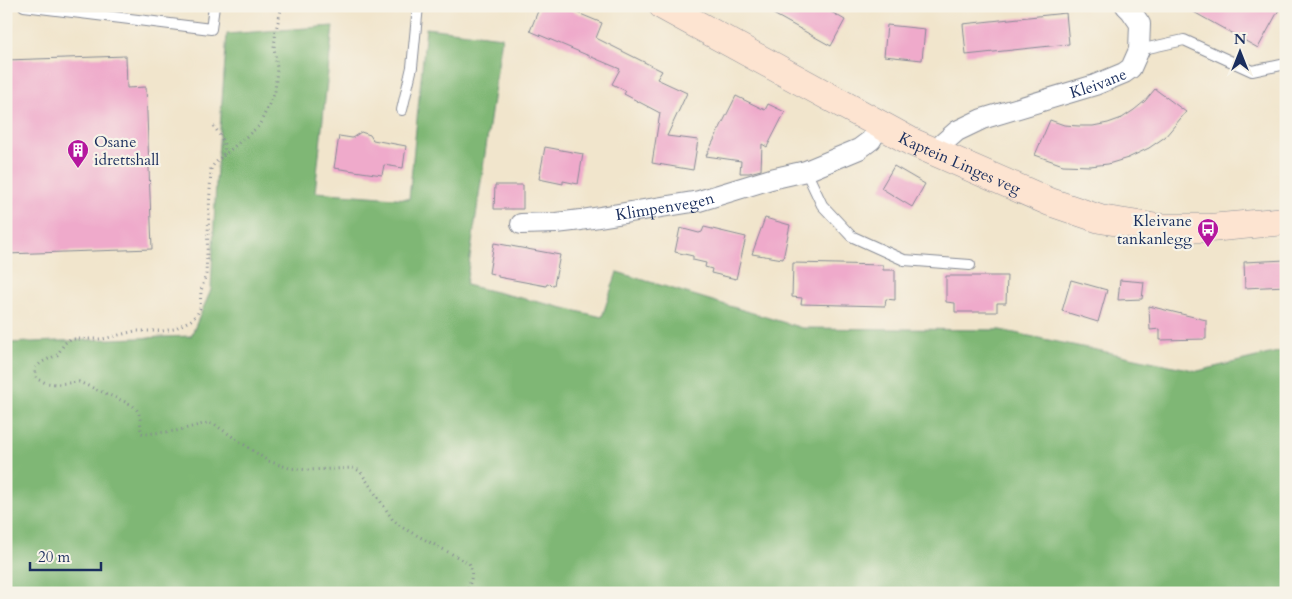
<svg xmlns="http://www.w3.org/2000/svg" width="1292" height="599" font-family="Cardo,serif">
  <rect width="100%" height="100%" fill="#f7f3e8"/>
  <filter id="ink" filterUnits="userSpaceOnUse"><feTurbulence type="fractalNoise" baseFrequency=".02" numOctaves="2"/><feDisplacementMap in="SourceGraphic" scale="10" xChannelSelector="R" yChannelSelector="G"/><feConvolveMatrix kernelMatrix="1 2 1 2 8 2 1 2 1" color-interpolation-filters="sRGB"/></filter>
  <filter id="wash" filterUnits="userSpaceOnUse"><feTurbulence type="fractalNoise" baseFrequency=".0096" numOctaves="4" result="noise"/><feDisplacementMap in="SourceGraphic" scale="20" xChannelSelector="R" yChannelSelector="G"/><feGaussianBlur stdDeviation="1.12" result="paint"/><feColorMatrix in="noise" values="0 0 0 0 0 0 0 0 0 0 0 0 0 0 0 0 0 1.4 0 .05"/><feComposite in="paint" operator="in"/></filter>
  <g filter="url(#wash)">
    <rect width="100%" height="100%" fill="#f1e5cc"/>
    <!-- forest -->
    <polygon fill="#7fb774" stroke="#4d7369" points="333,26 315,192 409,199 426,28 502,37 466,285 602,317 617,272 802,328 1000,330 1198,371 1286,350 1286,593 6,593 6,343 191,336 211,290 216,182 227,34"/>
    <g id="blocks">
      <!-- building -->
      <g fill="#efaacb">
        <polygon points="540,6 561,6 602,23 596,38 662,71 657,79 687,93 667,136 698,140 693,170 652,163 660,113 624,94 626,91 612,84 620,69 530,31"/>
        <polygon points="759,6 821,6 845,20 831,46"/>
        <polygon points="1183,6 1281,6 1258,48"/>
        <polygon points="1066,13 1069,44 966,55 963,24"/>
        <polygon points="887,25 925,29 922,60 884,56"/>
        <polygon points="126,56 127,88 146,87 152,249 6,254 6,60"/>
        <polygon points="1155,89 1186,112 1165,137 1149,148 1128,158 1108,164 1090,166 1063,165 1035,155 1050,120 1064,125 1079,126 1093,126 1108,123 1122,118 1134,110 1145,101"/>
        <polygon points="736,96 765,110 768,104 785,112 767,147 762,144 761,170 749,173 740,173 741,161 706,156"/>
        <polygon points="361,132 370,135 373,140 406,146 403,168 384,165 382,175 334,168 339,136 352,138"/>
        <polygon points="545,147 583,154 578,184 563,181 563,184 539,179"/>
        <polygon points="894,166 925,184 912,207 881,188"/>
        <polygon points="495,185 523,185 523,209 494,209"/>
        <polygon points="765,218 790,225 783,259 752,254"/>
        <polygon points="704,227 746,237 736,279 711,273 712,269 705,267 706,263 693,260 693,256 675,252 680,228 699,233 702,232"/>
        <polygon points="494,243 560,255 554,285 547,284 546,286 498,277 498,275 489,273"/>
        <polygon points="1286,260 1286,286 1245,288 1244,262"/>
        <polygon points="793,263 883,265 883,270 895,270 895,300 886,299 885,306 801,304 802,298 792,297"/>
        <polygon points="946,276 1007,276 1006,303 997,303 997,312 955,312 955,303 946,302"/>
        <polygon points="1071,280 1107,290 1098,322 1062,311"/>
        <polygon points="1120,280 1144,282 1142,299 1118,300"/>
        <polygon points="1149,306 1206,320 1206,339 1160,340 1160,329 1150,330"/>
      </g>
    </g>
  </g>
  <g filter="url(#ink)">
    <use href="#blocks" fill-opacity="0" stroke="#868a95" stroke-width="1"/>
    <g fill="none" stroke-linecap="round" stroke-linejoin="round">
      <!-- service casing -->
      <g stroke="#868a95" stroke-width="12">
        <g id="service">
          <polyline points="24,6 211,29 214,6"/>
          <polyline points="1139,50 1184,40 1252,71 1286,64"/>
          <polyline points="402,110 412,67 418,6"/>
          <polyline points="806,171 822,205 851,236 904,260 970,265"/>
        </g>
      </g>
      <!-- minor casing -->
      <g stroke="#868a95" stroke-width="22">
        <g id="minor">
          <path id="s1" d="M933,152L957,131L982,119L1095,85L1124,73L1131,68L1139,50L1140,24L1131,11L1126,6"/>
          <path id="s2" d="M521,224L556,223L581,220L699,201L771,179L806,171L859,149L871,140L880,125"/>
        </g>
      </g>
      <!-- secondary casing -->
      <g stroke="#868a95" stroke-width="29">
        <g id="secondary">
          <path id="s3" d="M663,6L912,142L1050,202L1100,219L1158,228H1210L1286,221"/>
        </g>
      </g>
      <!-- path -->
      <g stroke="#868a95" stroke-width="3" stroke-dasharray="1 4" stroke-linecap="butt">
        <path d="M214,126C219,134 229,147 222,156C218,161 214,163 211,169L206,274L201,291L200,308L197,315L191,320L174,329L162,331H135L103,339H70L65,343L57,355L42,362L35,368V374L37,379L46,383L57,384L79,382L130,404C142,411 140,420 141,433L144,434L176,431L207,423L214,424L268,461L289,468L309,470L354,468L360,471L393,520L403,528L469,563C474,575 471,581 466,593"/>
        <polyline points="223,156 259,126 275,92 277,68 274,47 276,30 282,6"/>
      </g>
      <!-- service -->
      <use href="#service" stroke="#fff" stroke-width="10"/>
      <!-- minor -->
      <use href="#minor" stroke="#fff" stroke-width="20"/>
      <!-- secondary -->
      <use href="#secondary" stroke="#fde4d1" stroke-width="28"/>
    </g>
  </g>
  <!-- icons -->
  <defs>
    <g id="building-pin" transform="scale(1.125)"><path d="M0 17L-7.5 6A9.5 9.5 0 1 1 7.5 6Z" fill="#b5179e" stroke="#f7f3e8"/><path d="M-4-6H4V6H1V3H-1V6H-4ZM-2.5-4.3h1.7v1.8h-1.7ZM.8-4.3h1.7v1.8H.8ZM-2.5-1h1.7V.8h-1.7ZM.8-1h1.7V.8H.8Z" fill="#fff"/></g>
    <g id="bus-pin" transform="scale(1.125)"><path d="M0 17L-7.5 6A9.5 9.5 0 1 1 7.5 6Z" fill="#b5179e" stroke="#f7f3e8"/><path d="M-5-6H5V4H4V6H2V4H-2V6H-4V4H-5ZM-3.5-4V0h7V-4ZM-3.5 1.2v1.5H-2V1.2ZM2 1.2v1.5H3.5V1.2Z" fill="#fff"/></g>
  </defs>
  <g fill-rule="evenodd">
    <use href="#building-pin" x="78" y="150"/>
    <use href="#bus-pin" x="1208" y="229"/>
  </g>
  <g text-anchor="middle" stroke-width="4.5" stroke-linejoin="round" paint-order="stroke">
    <!-- street labels -->
    <g font-size="16" fill="#1b2f5e" stroke="#f7f3e8">
      <text dy="6" stroke="none"><textPath href="#s1" startOffset="181">Kleivane</textPath></text>
      <text dy="6" stroke="none"><textPath href="#s3" startOffset="336">Kaptein Linges veg</textPath></text>
      <text dy="6" stroke="none"><textPath href="#s2" startOffset="145">Klimpenvegen</textPath></text>
    </g>
    <!-- poi labels -->
    <g font-size="16" fill="#1b2f5e" stroke="#f7f3e8" text-anchor="start">
      <text x="94" y="147">Osane<tspan x="94" dy="18">idrettshall</tspan></text>
      <text x="1192" y="226" text-anchor="end">Kleivane<tspan x="1192" dy="18">tankanlegg</tspan></text>
    </g>
  </g>
  <!-- margin -->
  <rect width="1292" height="599" fill="none" stroke="#f7f3e8" stroke-width="25"/>
  <!-- north arrow -->
  <g transform="translate(1240 52)" stroke="#f7f3e8" stroke-width="4" paint-order="stroke">
  <path d="M0-4L9 19L0 12L-9 19Z" fill="#1b2f5e"/>
  <text y="-8" font-size="14" font-weight="bold" text-anchor="middle" fill="#1b2f5e">N</text>
  </g>
  <!-- scale -->
  <path d="M30 562v8h71v-8" fill="none" stroke="#1b2f5e" stroke-width="2.5"/>
  <text x="38" y="562" font-size="15" fill="#1b2f5e" stroke="#f7f3e8" stroke-width="4" paint-order="stroke">20 m</text>
</svg>
